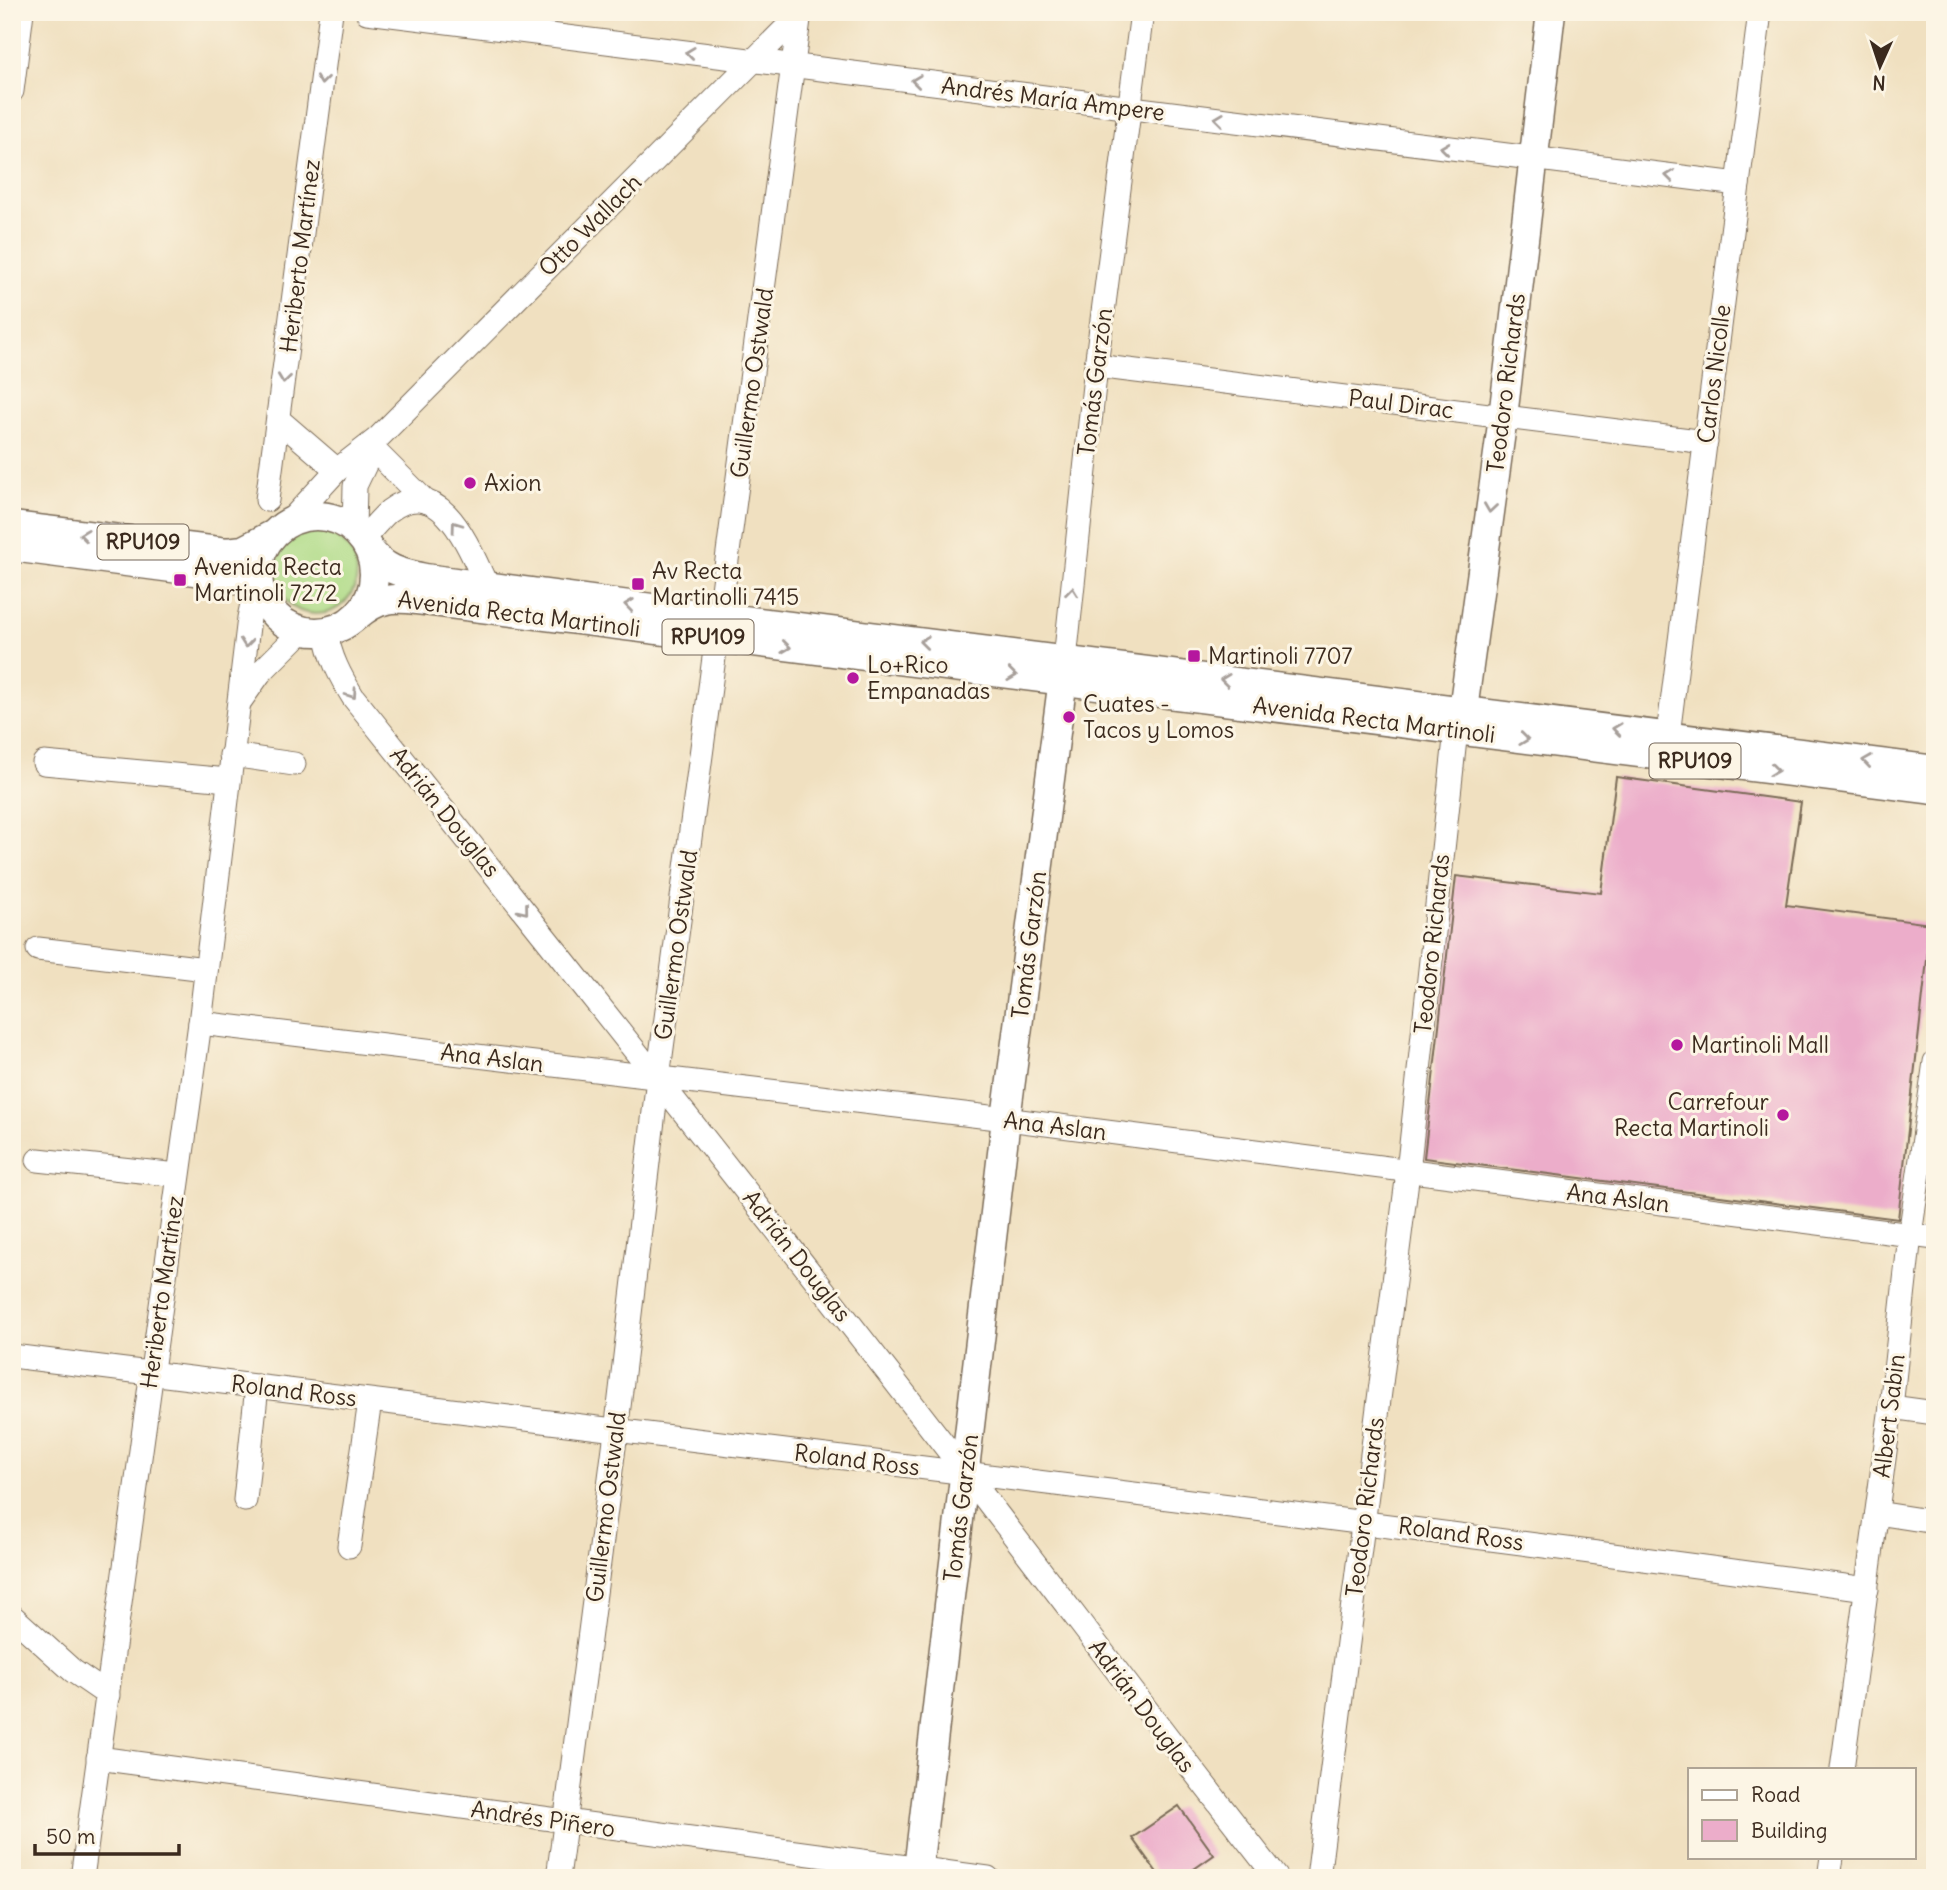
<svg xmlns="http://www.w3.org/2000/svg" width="1947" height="1890" font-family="Delius,sans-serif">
  <rect width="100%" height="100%" fill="#fcf5e5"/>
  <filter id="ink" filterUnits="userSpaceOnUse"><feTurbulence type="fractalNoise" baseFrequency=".0143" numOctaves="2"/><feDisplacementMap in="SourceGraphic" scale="14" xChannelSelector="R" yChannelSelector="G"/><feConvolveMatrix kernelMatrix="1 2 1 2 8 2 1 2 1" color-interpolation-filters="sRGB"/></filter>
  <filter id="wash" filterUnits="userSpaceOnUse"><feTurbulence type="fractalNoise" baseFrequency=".00686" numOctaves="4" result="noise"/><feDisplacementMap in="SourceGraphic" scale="28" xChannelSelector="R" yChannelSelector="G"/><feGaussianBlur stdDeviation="1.57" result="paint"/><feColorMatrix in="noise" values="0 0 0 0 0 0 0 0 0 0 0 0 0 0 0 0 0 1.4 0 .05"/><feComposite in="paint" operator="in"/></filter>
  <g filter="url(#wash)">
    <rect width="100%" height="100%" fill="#f0e0c0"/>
    <!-- green -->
    <circle fill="#afdb87" stroke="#758252" stroke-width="2" cx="316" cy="573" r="41"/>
    <g id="blocks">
      <!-- building -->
      <g fill="#ecadca">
        <polygon points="1616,777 1801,802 1786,905 1931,924 1898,1219 1424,1158 1456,876 1601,893"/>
        <polygon points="1179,1806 1214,1855 1181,1878 1161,1878 1132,1838"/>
      </g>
    </g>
  </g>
  <g filter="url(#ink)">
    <use href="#blocks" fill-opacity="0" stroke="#7a6a57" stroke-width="2"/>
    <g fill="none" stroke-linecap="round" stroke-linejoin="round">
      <!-- minor casing -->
      <g stroke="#7a6a57" stroke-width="25">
        <g id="minor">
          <polyline points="367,12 1738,184"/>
          <polyline points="12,91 22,12"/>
          <polyline points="1096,366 1706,442"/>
          <polyline points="279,420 337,470"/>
          <polyline points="373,449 425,501"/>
          <polyline points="267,500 331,12"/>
          <polyline points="290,521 337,470 378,438 802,12"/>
          <polyline points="354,530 355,486 375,444"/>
          <path d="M363,539C371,530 380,519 389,511C442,471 470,551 487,586"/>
          <path d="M326,632C330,657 340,676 353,697C559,954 764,1211 965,1472C1069,1607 1171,1744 1277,1878"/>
          <polyline points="1065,660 1096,366 1142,12"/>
          <polyline points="241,700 260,673 302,631"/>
          <polyline points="1668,735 1760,12"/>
          <polyline points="231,755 294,764"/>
          <polyline points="44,763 228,780"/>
          <polyline points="38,949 206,969"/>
          <polyline points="200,1023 1006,1119 1935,1238"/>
          <polyline points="38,1160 178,1175"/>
          <path d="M12,1356C631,1433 1250,1505 1867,1589"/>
          <polyline points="1891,1407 1935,1413"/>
          <polyline points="245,1500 257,1386"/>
          <polyline points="1877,1513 1935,1522"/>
          <polyline points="349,1546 370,1401"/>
          <polyline points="12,1616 73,1671 108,1695"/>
          <polyline points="98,1758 988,1878"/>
          <polyline points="1842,1769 1891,1407 1910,1235 1935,1062"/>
          <polyline points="82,1878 200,1023 249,618 257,581"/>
          <polyline points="558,1878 616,1432 658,1078 800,12"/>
          <polyline points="1318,1878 1408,1172 1456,730 1461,716"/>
          <polyline points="1829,1878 1832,1857"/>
        </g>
      </g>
      <!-- major casing -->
      <g stroke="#7a6a57" stroke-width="31">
        <g id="major">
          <circle cx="316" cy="574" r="58"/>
          <polyline points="12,526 227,552 243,550 270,536"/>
          <polyline points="12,547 225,575 244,582 264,602"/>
          <path d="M369,549C384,570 401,573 425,578L720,617L1935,770"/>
          <path d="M358,615C378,598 393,597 417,600L1935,790"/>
          <polyline points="1463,710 1503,417 1551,12"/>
          <polyline points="917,1878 1006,1119 1065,663"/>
        </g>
      </g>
      <!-- minor -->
      <use href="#minor" stroke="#fff" stroke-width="23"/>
      <!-- major -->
      <use href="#major" stroke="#fff" stroke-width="28"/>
    </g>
    <!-- one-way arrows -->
    <defs><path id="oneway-chevron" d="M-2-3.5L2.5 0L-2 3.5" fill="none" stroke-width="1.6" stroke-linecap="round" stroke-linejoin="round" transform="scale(1.75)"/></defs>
    <g stroke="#a79f9a">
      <use href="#oneway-chevron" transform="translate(690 53) rotate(-173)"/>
      <use href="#oneway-chevron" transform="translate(322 80) rotate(97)"/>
      <use href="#oneway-chevron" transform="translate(916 81) rotate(-173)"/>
      <use href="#oneway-chevron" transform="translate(1219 119) rotate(-173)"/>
      <use href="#oneway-chevron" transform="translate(1445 148) rotate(-173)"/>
      <use href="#oneway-chevron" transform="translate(1670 176) rotate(-173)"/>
      <use href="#oneway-chevron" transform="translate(284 379) rotate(97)"/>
      <use href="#oneway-chevron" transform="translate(1490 508) rotate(98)"/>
      <use href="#oneway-chevron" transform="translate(456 526) rotate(-126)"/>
      <use href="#oneway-chevron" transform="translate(84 535) rotate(-173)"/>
      <use href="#oneway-chevron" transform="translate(1072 592) rotate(-84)"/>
      <use href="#oneway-chevron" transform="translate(629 605) rotate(-172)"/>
      <use href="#oneway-chevron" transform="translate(924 642) rotate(-173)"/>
      <use href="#oneway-chevron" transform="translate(246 643) rotate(96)"/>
      <use href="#oneway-chevron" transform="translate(786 647) rotate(7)"/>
      <use href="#oneway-chevron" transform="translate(1012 675) rotate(7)"/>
      <use href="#oneway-chevron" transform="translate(1225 680) rotate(-173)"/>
      <use href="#oneway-chevron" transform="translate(352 694) rotate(56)"/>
      <use href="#oneway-chevron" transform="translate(1617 729) rotate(-173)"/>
      <use href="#oneway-chevron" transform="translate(1524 739) rotate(7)"/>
      <use href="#oneway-chevron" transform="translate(1867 761) rotate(-172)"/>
      <use href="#oneway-chevron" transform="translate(1774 770) rotate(7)"/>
      <use href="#oneway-chevron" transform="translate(524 910) rotate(51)"/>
    </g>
  </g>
  <!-- markers -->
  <g fill="#b5179e" stroke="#fcf5e5" stroke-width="2.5">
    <circle cx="470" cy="483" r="7"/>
    <rect x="173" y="573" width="14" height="14" rx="3.5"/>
    <rect x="631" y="577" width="14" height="14" rx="3.5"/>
    <rect x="1187" y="649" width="14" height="14" rx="3.5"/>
    <circle cx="853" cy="678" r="7"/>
    <circle cx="1069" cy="717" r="7"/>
    <circle cx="1677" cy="1045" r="7"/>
    <circle cx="1783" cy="1115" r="7"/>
  </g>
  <g text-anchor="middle" stroke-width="6" stroke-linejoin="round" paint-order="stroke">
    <!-- shield labels -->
    <g fill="#fcf5e5" stroke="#75675a" stroke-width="2">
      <rect x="97.5" y="524.5" width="91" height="35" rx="5"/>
      <rect x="662.5" y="619.5" width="91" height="35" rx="5"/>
      <rect x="1649.5" y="743.5" width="91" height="35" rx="5"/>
    </g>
    <g font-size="21" font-weight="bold" fill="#3b2a1e">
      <text x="143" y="549">RPU109</text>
      <text x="708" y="644">RPU109</text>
      <text x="1695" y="768">RPU109</text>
    </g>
    <!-- street labels -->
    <g font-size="23" fill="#3b2a1e" stroke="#fcf5e5">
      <text transform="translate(1053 99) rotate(7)" y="8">Andrés María Ampere</text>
      <text transform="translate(590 225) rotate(-45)" y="8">Otto Wallach</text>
      <text transform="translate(300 256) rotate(-83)" y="8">Heriberto Martínez</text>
      <text transform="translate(1714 374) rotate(-83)" y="8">Carlos Nicolle</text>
      <text transform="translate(1095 382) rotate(-83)" y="8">Tomás Garzón</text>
      <text transform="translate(752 383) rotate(-82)" y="8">Guillermo Ostwald</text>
      <text transform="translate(1506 383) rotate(-83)" y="8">Teodoro Richards</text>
      <text transform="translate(1401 404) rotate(7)" y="8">Paul Dirac</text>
      <text transform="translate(519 614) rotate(7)" y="8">Avenida Recta Martinoli</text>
      <text transform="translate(1374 720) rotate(7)" y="8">Avenida Recta Martinoli</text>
      <text transform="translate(445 812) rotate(51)" y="8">Adrián Douglas</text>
      <text transform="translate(1432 944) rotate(-84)" y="8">Teodoro Richards</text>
      <text transform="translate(676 945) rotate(-82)" y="8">Guillermo Ostwald</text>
      <text transform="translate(1029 945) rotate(-83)" y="8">Tomás Garzón</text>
      <text transform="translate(492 1058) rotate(7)" y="8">Ana Aslan</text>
      <text transform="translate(1055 1126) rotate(7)" y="8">Ana Aslan</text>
      <text transform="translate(1618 1198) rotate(7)" y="8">Ana Aslan</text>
      <text transform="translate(797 1256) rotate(52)" y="8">Adrián Douglas</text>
      <text transform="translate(162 1292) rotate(-82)" y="8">Heriberto Martínez</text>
      <text transform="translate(294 1391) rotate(7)" y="8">Roland Ross</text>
      <text transform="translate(1889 1416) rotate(-83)" y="8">Albert Sabin</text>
      <text transform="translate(857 1460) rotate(7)" y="8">Roland Ross</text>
      <text transform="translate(606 1507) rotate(-83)" y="8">Guillermo Ostwald</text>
      <text transform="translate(1365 1507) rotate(-83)" y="8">Teodoro Richards</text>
      <text transform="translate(961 1508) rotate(-83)" y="8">Tomás Garzón</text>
      <text transform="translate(1461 1534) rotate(8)" y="8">Roland Ross</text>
      <text transform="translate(1142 1706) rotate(53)" y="8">Adrián Douglas</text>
      <text transform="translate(543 1819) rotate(8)" y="8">Andrés Piñero</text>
    </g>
    <!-- poi labels -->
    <g font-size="23" fill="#3b2a1e" stroke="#fcf5e5" text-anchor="start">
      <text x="484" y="491">Axion</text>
      <text x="194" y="575">Avenida Recta<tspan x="194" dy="26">Martinoli 7272</tspan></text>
      <text x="652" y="579">Av Recta<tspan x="652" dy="26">Martinolli 7415</tspan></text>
      <text x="1208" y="664">Martinoli 7707</text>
      <text x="867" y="673">Lo+Rico<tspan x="867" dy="26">Empanadas</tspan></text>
      <text x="1083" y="712">Cuates -<tspan x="1083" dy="26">Tacos y Lomos</tspan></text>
      <text x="1691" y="1053">Martinoli Mall</text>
      <text x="1769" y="1110" text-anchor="end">Carrefour<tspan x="1769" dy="26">Recta Martinoli</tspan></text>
    </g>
  </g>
  <!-- margin -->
  <rect width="1947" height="1890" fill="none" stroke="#fcf5e5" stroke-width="42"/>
  <!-- legend -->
  <rect x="1688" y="1768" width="228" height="91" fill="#fcf5e5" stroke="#afa495" stroke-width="2"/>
  <rect x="1702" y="1790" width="35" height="10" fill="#ffffff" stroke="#afa495" stroke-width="2"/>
  <text x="1751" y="1802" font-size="21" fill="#3b2a1e">Road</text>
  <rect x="1702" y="1820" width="35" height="21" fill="#ecadca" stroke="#afa495" stroke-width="2"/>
  <text x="1751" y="1838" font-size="21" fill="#3b2a1e">Building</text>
  <!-- north arrow -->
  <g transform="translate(1880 66) rotate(183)" stroke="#fcf5e5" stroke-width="5" paint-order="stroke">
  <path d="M0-5L12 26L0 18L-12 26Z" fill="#3b2a1e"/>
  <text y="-10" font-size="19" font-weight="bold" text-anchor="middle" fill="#3b2a1e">N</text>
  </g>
  <!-- scale -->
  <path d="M35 1844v10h144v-10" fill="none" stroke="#3b2a1e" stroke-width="3.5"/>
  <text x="46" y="1844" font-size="21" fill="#3b2a1e" stroke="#fcf5e5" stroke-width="5" paint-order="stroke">50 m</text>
</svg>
